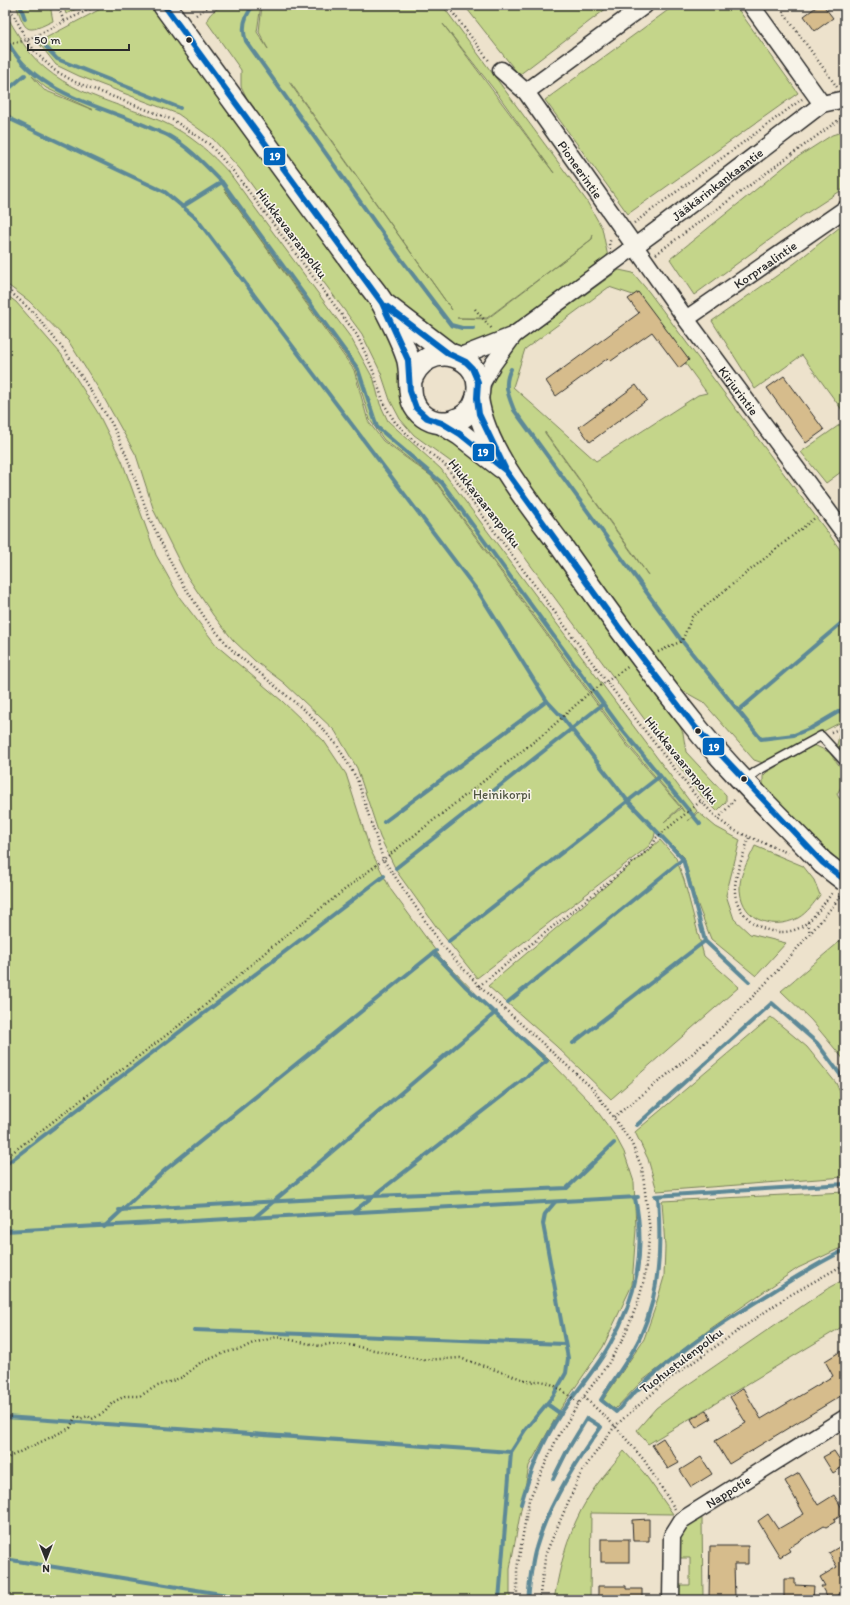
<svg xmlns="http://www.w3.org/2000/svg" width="850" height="1605" font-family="Itim,sans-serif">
  <rect width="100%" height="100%" fill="#ede2cc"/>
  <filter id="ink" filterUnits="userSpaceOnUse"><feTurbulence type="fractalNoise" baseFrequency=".025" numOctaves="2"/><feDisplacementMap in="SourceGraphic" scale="8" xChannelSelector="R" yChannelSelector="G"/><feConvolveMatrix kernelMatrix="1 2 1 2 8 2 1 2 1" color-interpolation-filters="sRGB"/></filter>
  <g filter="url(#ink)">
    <!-- green -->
    <g fill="#c4d58a" stroke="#78805a" fill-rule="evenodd">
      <path d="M16,5H50L53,21C26,34 26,33 16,5Z"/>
      <polygon points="63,5 85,5 66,14"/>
      <polygon points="108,5 151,5 157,8 369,298 433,427 498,474 675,716 683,733 686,752 726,795 726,802 717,811 699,793 458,467 414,435 400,419 390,400 381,373 362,334 240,169 213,139 178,114 79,76 56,65 38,42"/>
      <path d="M223,5H261L257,32L268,49L259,32L262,5H442L586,200L602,228L608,257L508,328L488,340L460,347L448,344L405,312L370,270L251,107L241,86V70L207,22C207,14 217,9 223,5ZM443,24L496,92L554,173ZM289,82H290L452,310ZM593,234L592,239L487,319L457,318H487L592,239Z"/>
      <polygon points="464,5 611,5 519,75"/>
      <polygon points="675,5 735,5 798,93 628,214 545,100"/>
      <path d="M5,6C6,16 12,25 17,33C47,91 110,99 163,122C190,134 211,153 230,174L351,338L374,380L380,404L388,421L441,469L697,811L688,821L698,812L716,827L740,840L726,895L734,919L750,934L786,943L756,976L711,939L694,895L684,857L656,829L654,838L649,846L477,978L438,929L397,872L380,837L357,768L335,731L284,683L255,661L233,640L213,615L185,573L154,511L136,455L100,391L69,342L29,301L5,283V46L12,53L5,45ZM32,76L46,88L93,110L44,90ZM224,189L355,369L370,420L384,440L432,476L627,743L681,807L684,812L681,808L664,822L680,807L626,744L431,476L383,441L368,421L354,370Z"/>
      <polygon points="845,131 845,188 802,216 694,295 670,259 790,162 832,135"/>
      <polygon points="845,223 845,414 802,355 755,389 712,321 795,263"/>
      <path d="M619,270L633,273L649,292L845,556V720L763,763L754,760L703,702L676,687L503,448L486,400L500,365L521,341ZM609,287L636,296L707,393L698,395L596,461L513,387L525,349ZM545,432L635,556L648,575L545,433Z"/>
      <polygon points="5,294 16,302 61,354 98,413 122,461 156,555 180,598 217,646 282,701 324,741 346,774 370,849 391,890 441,958 491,1009 548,1059 592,1104 616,1137 624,1152 634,1182 636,1229 632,1285 603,1347 561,1408 529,1466 510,1569 510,1600 5,1600"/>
      <polygon points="845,421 845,469 826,483 801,452"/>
      <polygon points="844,732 845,732 845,754 837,745 839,735"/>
      <polygon points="814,745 829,752 845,773 845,780 837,794 839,798 845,800 845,865 832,855 763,786 763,776 767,772"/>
      <polygon points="660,840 676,858 684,880 704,956 739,987 611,1099 556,1046 488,986"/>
      <path d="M755,846L803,866L814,880L820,895C814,903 807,913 798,918C770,932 738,918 740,884C741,872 750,857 755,846Z"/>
      <polygon points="845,937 845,1061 811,1020 781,991"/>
      <polygon points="771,1017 807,1047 836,1083 845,1104 845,1177 657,1191 648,1159 635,1132"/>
      <polygon points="845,1192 845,1246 798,1268 710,1329 642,1381 615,1409 603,1400 644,1339 655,1308 664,1277 665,1247 662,1201"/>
      <polygon points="845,1279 845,1325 648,1444 637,1430 656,1408 680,1390 830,1287"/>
      <path d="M624,1451L644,1473L673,1514L591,1513L590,1600H554C560,1564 569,1529 588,1498C598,1481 612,1466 624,1451Z"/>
      <path d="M700,1515L702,1519L703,1596H677V1585H690V1558H677C677,1532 681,1530 700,1515Z"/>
    </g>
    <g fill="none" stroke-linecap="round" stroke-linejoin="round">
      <!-- stream -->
      <g stroke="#5d8997" stroke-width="4">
        <polyline points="20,5 25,19"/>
        <path d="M254,5C244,16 241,27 246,41L398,255L451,325L462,328H473"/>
        <path d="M5,36C28,90 94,104 144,125C152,129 161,132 169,136C190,148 205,165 222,182L358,369L377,427L442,483L623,731L700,824"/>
        <polyline points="46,47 57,59 180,108"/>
        <polyline points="5,92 25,75"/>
        <polyline points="5,113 12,120 165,192 196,218 479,593 547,701 562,717 627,800 683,859 705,941 749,982"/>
        <polyline points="182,207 222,182"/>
        <path d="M511,369C503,384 508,395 514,410L682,641L761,739L794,735L811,728L845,708"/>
        <polyline points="738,711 845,620"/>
        <polyline points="384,822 547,701"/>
        <polyline points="396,868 603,704"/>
        <polyline points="449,941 660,776"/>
        <polyline points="508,1002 683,859"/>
        <polyline points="573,1043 705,941"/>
        <polyline points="637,1125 772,1003 817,1043 845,1081"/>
        <polyline points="5,1165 384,876"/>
        <polyline points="655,1196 845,1184"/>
        <path d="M658,1196C661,1244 661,1290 641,1335C631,1358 614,1378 601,1400L616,1412C658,1364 715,1327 769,1294C794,1278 818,1263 845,1250"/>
        <polyline points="119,1210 374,1196 567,1188 614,1143"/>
        <polyline points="353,1212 547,1061 465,986 434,953"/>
        <polyline points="254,1218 496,1012"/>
        <polyline points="104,1227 165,1170 436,951"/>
        <polyline points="5,1231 638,1197"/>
        <polyline points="194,1330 565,1344"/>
        <polyline points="547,1404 561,1414"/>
        <polyline points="5,1417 511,1452"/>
        <path d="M521,1504C530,1472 543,1441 561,1413C577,1390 597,1368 610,1344C637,1297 646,1251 635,1198"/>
        <polyline points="5,1559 258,1600"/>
        <polyline points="499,1600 511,1452 525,1430 553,1396 566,1373 568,1358 543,1224 545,1214 555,1202"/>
        <path d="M528,1600C530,1583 531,1564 536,1548C548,1505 574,1464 601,1427L587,1418L567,1451L553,1479"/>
      </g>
    </g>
    <!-- building -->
    <g fill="#d6bc8c" stroke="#2b2b2b">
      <polygon points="819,5 823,5 833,18 815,31 804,16"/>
      <polygon points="638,292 689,360 679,368 652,332 611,361 608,358 556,396 546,381 639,313 628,299"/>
      <polygon points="784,376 824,430 806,443 767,388"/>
      <polygon points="636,385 647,400 590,442 579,427"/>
      <polygon points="841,1351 845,1358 845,1396 844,1394 729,1464 715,1441 746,1423 730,1397 743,1388 761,1419 833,1376 825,1361"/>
      <polygon points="706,1410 711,1419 696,1428 691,1419"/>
      <polygon points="663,1438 679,1463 668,1469 652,1445"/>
      <polygon points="834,1451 844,1466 833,1473 823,1457"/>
      <polygon points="701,1457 712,1474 691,1487 680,1470"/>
      <polygon points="799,1473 818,1505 834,1495 845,1513 834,1520 835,1522 826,1527 824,1526 788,1548 790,1551 780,1557 758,1521 768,1514 778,1529 804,1514 785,1481"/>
      <polygon points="649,1519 649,1541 633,1541 632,1520"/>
      <rect x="601" y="1539" width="28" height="23"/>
      <polygon points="710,1546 748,1546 748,1564 734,1564 735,1598 709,1598"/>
      <polygon points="839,1547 845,1558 845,1591 829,1600 821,1586 825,1586 820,1577 837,1567 829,1553"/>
      <polygon points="784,1579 795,1579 795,1585 814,1586 813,1600 784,1600"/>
      <polygon points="598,1586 626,1586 626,1589 642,1589 642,1600 598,1600"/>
    </g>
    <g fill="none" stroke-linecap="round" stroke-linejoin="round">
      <!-- service casing -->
      <g stroke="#2b2b2b" stroke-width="11">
        <polyline id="service" points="745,780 757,771 821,736 845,762"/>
      </g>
      <!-- minor casing -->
      <g stroke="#2b2b2b" stroke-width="19">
        <g id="minor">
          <path id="s1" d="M501,70L526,92L686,319L845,534"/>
          <polyline points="526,92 645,5"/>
          <polyline points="822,104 845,99"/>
          <path id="s2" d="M686,319L845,209"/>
          <polyline points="458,357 514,335"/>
          <path id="s3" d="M478,390L493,364L514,335L657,230L822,104L751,5"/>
          <path id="s4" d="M671,1600L672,1536L682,1520L845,1418"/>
        </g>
      </g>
      <!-- primary casing -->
      <g stroke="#2b2b2b" stroke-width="25">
        <g id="primary">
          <path d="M164,5C214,73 264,141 313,209C329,230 345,252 361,274C368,284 377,293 383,304C392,321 402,341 408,359C413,377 405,398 420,413C438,431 470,422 477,398C489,354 425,335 410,382"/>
          <polyline points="385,305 449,354"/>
          <path d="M477,398C484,450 530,504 561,546C604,607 648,668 695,726C734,775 780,818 823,863"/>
          <polyline points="442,423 460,434 502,467"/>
        </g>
      </g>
      <!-- path -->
      <g stroke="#2b2b2b" stroke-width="2.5" stroke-dasharray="1 3" stroke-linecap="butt">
        <polyline points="10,5 11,10 27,40 36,53 54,70 75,82 173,120 209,144 234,172 357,335 372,368 384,404 395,422 412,439 445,465 606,681 695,795 718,819 733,830 788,853"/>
        <polyline points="57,5 64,21"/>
        <polyline points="447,5 490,62"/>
        <polyline points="778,5 837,87"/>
        <polyline points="196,15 211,5"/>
        <polyline points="5,45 27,40 98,5"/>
        <polyline points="634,223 802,99"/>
        <polyline points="610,249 609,244 611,238"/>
        <polyline points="656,254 840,119 842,115"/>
        <polyline points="5,287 35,314 67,354 112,424 127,457 149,517 177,575 207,621 233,651 310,715 337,745 357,779 383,859 441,944 479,986 593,1089 631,1142 642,1168 650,1231 644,1280 638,1302 623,1339 608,1364 579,1403 557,1438 529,1500 517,1569 517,1600"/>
        <polyline points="475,309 492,329"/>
        <polyline points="658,652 682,641 692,617 816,517"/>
        <polyline points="831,732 845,727"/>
        <polyline points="718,819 735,799"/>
        <path d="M749,838C744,854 734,875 735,892C737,921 773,941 799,928C813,921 823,904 833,892"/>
        <polyline points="808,922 810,935"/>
        <polyline points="479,986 652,847 656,838 701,801"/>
        <path d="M614,1117C652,1087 691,1057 726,1023C767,984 805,941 841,896"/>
        <polyline points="5,1158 202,1008 269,949 545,733 588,694 629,666"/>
        <polyline points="584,1397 615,1426 644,1460 675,1509"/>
        <path d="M5,1459L70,1428L75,1417H79L80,1419L88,1416L92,1419L105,1412L112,1403L125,1396H140L155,1387L183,1377L200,1363L227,1352L241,1349L253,1343L277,1337L320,1346L330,1344L349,1345L423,1360L460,1358L531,1382C549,1377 565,1393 579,1403"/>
        <polyline points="539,1600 546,1553 581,1473 615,1426 669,1379 785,1298 845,1264"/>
      </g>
      <!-- service -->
      <use href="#service" stroke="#f7f3e8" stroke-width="8"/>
      <!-- minor -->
      <use href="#minor" stroke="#f7f3e8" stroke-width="16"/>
      <!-- primary -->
      <use href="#primary" stroke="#f7f3e8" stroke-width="22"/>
      <!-- primary-bridge casing -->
      <g stroke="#2b2b2b" stroke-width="25" stroke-linecap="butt">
        <polyline id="primary-bridge" points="823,863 845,880"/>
      </g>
      <!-- primary-bridge -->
      <use href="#primary-bridge" stroke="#f7f3e8" stroke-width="22"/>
      <!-- bus-1 casing -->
      <g stroke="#f7f3e8" stroke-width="9">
        <g id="bus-1">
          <polyline points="164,5 382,303 408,360 410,391 416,408 427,418 442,423 460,434 506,471 618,626 695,727 823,863 845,880"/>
          <polyline points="386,306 449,354 466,362 472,368 478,382 477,398 479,414 505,468"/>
        </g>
      </g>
      <!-- bus-1 -->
      <use href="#bus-1" stroke="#0065bd" stroke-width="6"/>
    </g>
  </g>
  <!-- markers -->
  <g fill="#2b2b2b" stroke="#f7f3e8" stroke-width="1.5">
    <circle cx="189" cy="40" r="3.5"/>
    <circle cx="698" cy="731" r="3.5"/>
    <circle cx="744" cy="779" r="3.5"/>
  </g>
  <g text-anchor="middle" stroke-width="3" stroke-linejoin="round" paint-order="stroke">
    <!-- street labels -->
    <g font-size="13" fill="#2b2b2b" stroke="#f7f3e8">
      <text dy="5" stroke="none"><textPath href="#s1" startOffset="128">Pioneerintie</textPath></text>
      <text dy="5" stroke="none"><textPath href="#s3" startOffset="319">Jääkärinkankaantie</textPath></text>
      <text transform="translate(292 233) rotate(53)" y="5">Hiukkavaaranpolku</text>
      <text dy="5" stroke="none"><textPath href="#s2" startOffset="96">Korpraalintie</textPath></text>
      <text dy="5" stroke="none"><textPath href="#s1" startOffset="400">Kirjurintie</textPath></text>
      <text transform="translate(485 503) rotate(52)" y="5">Hiukkavaaranpolku</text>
      <text transform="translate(682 760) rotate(51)" y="5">Hiukkavaaranpolku</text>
      <text transform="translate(681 1360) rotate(-37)" y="5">Tuohustulenpolku</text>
      <text dy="5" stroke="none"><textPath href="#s4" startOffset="137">Nappotie</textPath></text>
    </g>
    <!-- park labels -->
    <g font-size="13" fill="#515643" stroke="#f7f3e8">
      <text x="502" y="799">Heinikorpi</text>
    </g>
  </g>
  <g stroke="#f7f3e8" stroke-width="1.5">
    <rect x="263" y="147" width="23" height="19" rx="4" fill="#0065bd"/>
    <rect x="472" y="443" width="23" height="19" rx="4" fill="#0065bd"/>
    <rect x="702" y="737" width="23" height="19" rx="4" fill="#0065bd"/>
  </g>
  <g font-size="11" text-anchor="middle" font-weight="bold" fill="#fff">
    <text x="275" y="160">19</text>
    <text x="483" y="456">19</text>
    <text x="714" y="751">19</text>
  </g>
  <!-- margin -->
  <rect width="850" height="1605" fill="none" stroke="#f7f3e8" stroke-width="20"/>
  <rect x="10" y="10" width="830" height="1585" fill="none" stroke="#2b2b2b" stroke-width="1.5" filter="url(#ink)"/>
  <!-- north arrow -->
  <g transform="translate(46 1559) rotate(180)" stroke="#f7f3e8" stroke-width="3" paint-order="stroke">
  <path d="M0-3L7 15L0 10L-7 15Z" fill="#2b2b2b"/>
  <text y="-6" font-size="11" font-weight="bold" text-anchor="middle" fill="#2b2b2b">N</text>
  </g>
  <!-- scale -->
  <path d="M28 44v6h101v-6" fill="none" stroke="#2b2b2b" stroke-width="2"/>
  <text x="34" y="44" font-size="12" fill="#2b2b2b" stroke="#f7f3e8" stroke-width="3" paint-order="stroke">50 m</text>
</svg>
